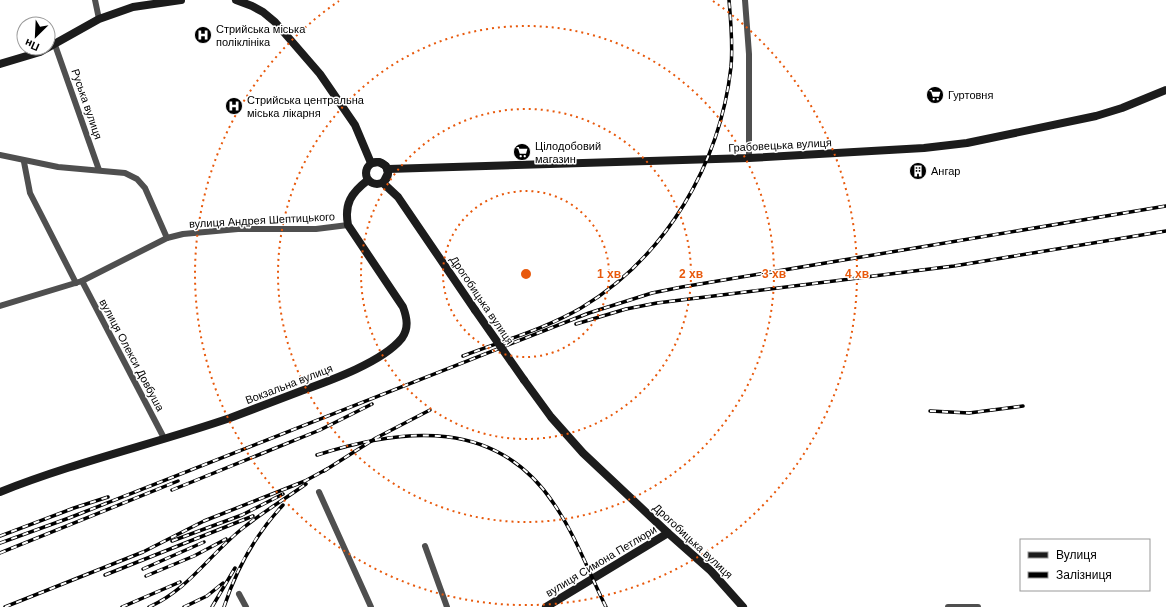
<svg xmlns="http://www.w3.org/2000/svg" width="1166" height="607" font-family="Arial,sans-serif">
  <rect width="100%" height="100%" fill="#fff"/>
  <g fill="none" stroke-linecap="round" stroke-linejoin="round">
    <!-- street -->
    <g stroke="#4f4f4f" stroke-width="6">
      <polyline points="95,0 99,19"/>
      <polyline points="745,0 749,54 749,158"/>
      <polyline points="55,45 99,170"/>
      <polyline points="0,155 58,167 125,173 137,179 145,188 167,238"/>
      <polyline points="24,162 30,193 76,283"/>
      <polyline points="82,281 164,438"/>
      <polyline points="0,306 82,281 167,238 183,234 238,229 316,229 348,225"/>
      <polyline points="319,492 371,607"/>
      <polyline points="425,546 447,607"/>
      <polyline points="239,594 246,607"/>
      <polyline points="948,607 978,607"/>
    </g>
    <!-- secondary -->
    <g stroke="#1c1c1c" stroke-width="8">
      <polyline points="236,0 252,6 263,12 275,22 320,74 355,125 371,163 379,162 386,166 388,173 383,183 398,197 475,310"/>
      <polyline points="0,64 40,52 99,19 133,7 181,0"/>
      <circle cx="377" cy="173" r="11"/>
      <polyline points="388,169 749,158 924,148 967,143 1096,116 1122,108 1166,90"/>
      <polyline points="524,380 551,417 583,453 668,533 711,571 743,607"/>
      <path d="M0,492C75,462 154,444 230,418C254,409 277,400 301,391C329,381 383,362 402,338C409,328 407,318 403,307L348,225C344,204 351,193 368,180"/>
      <polyline points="546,607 668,533"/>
    </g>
    <!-- rail casing -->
    <g stroke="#000" stroke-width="3.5">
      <g id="rail">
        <polyline points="576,324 626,309 657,303 954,266 1166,231"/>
        <path d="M463,356C502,341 545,329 581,308C666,257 720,164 731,67C733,44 731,22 729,0"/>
        <polyline points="930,411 969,413 1023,406"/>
        <path d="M317,455C404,427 497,418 554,504C576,536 589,573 606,607"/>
        <polyline points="324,471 376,438 430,410"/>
        <polyline points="172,490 320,430 372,404"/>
        <polyline points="0,536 74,508 108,497"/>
        <polyline points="172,541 242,515 283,494"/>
        <polyline points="0,543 69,518 589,313 652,293 682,287 1166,206"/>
        <polyline points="0,553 178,481"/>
        <polyline points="143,569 204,542"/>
        <polyline points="105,575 253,516"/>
        <polyline points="146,576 194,556 226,539"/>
        <polyline points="5,607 143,552 204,521 305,481 327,469"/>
        <polyline points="122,607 180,582"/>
        <path d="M149,607C188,590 210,554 243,528C263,512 285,499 306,484"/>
        <polyline points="184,607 207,596 223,583"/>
        <polyline points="212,607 235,568"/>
        <path d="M224,607C237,567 255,535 283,505"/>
      </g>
    </g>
    <!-- rail -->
    <use href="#rail" stroke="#fff" stroke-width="2" stroke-dasharray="6" stroke-linecap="butt"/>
    <!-- secondary-bridge -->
    <polyline stroke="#1c1c1c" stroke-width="8" points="475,310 524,380"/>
  </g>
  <!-- distance rings -->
  <g fill="none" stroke="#e8590c" stroke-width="2" stroke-dasharray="2 4">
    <circle cx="526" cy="274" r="83"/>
    <circle cx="526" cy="274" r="165"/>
    <circle cx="526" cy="274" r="248"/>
    <path d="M713 1A331 331 0 1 1 339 1"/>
  </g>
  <!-- icons -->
  <defs>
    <g id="hospital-disc" transform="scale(0.9)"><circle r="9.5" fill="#000" stroke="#fff"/><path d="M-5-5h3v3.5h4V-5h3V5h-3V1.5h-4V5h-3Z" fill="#fff"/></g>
    <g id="supermarket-disc" transform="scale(0.9)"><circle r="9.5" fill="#000" stroke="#fff"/><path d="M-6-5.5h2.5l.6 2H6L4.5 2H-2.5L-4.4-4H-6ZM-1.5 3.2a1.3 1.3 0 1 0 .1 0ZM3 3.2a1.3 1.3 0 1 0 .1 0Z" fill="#fff"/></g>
    <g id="building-disc" transform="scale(0.9)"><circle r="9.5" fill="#000" stroke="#fff"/><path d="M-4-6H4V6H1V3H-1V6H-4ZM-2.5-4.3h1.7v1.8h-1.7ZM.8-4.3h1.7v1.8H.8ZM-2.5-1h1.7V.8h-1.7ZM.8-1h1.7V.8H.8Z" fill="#fff"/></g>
  </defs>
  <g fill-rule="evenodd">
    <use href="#hospital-disc" x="203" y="35"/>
    <use href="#supermarket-disc" x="935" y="95"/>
    <use href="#hospital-disc" x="234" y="106"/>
    <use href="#supermarket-disc" x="522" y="152"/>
    <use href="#building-disc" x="918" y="171"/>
  </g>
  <g text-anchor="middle" stroke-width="3" stroke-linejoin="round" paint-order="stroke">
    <!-- poi labels -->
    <g font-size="11" fill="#000" stroke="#fff" text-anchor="start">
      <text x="216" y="33">Стрийська міська<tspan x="216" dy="13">поліклініка</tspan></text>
      <text x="948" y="99">Гуртовня</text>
      <text x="247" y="104">Стрийська центральна<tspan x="247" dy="13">міська лікарня</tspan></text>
      <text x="535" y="150">Цілодобовий<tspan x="535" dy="13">магазин</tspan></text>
      <text x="931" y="175">Ангар</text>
    </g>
    <!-- street labels -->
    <g font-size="11" fill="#000" stroke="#fff">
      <text transform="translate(87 104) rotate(71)" y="4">Руська вулиця</text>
      <text transform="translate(780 145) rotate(-3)" y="4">Грабовецька вулиця</text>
      <text transform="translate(262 220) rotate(-3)" y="4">вулиця Андрея Шептицького</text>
      <text transform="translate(482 300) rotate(56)" y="4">Дрогобицька вулиця</text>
      <text transform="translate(132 355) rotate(62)" y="4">вулиця Олекси Довбуша</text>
      <text transform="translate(289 384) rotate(-21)" y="4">Вокзальна вулиця</text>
      <text transform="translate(693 541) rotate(43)" y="4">Дрогобицька вулиця</text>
      <text transform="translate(601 561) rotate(-31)" y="4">вулиця Симона Петлюри</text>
    </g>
  </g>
  <circle cx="526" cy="274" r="6" fill="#e8590c" stroke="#fff" stroke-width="2"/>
  <g font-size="12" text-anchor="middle" font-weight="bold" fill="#e8590c" stroke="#fff" stroke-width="3" stroke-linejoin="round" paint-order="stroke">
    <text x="609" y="278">1 хв</text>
    <text x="691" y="278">2 хв</text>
    <text x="774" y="278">3 хв</text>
    <text x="857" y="278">4 хв</text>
  </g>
  <!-- legend -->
  <rect x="1020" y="539" width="130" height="52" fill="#ffffff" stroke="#999999"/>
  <rect x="1028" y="552" width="20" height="6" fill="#1c1c1c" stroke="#999999"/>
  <text x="1056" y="559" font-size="12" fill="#000000">Вулиця</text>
  <rect x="1028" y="572" width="20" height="6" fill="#000000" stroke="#999999"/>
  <text x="1056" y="579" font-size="12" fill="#000000">Залізниця</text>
  <!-- north arrow -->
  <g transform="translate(36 36) rotate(204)"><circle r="19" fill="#ffffff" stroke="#999999"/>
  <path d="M0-3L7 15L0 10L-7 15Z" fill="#000000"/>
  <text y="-6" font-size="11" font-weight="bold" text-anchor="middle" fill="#000000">Пн</text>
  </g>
</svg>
